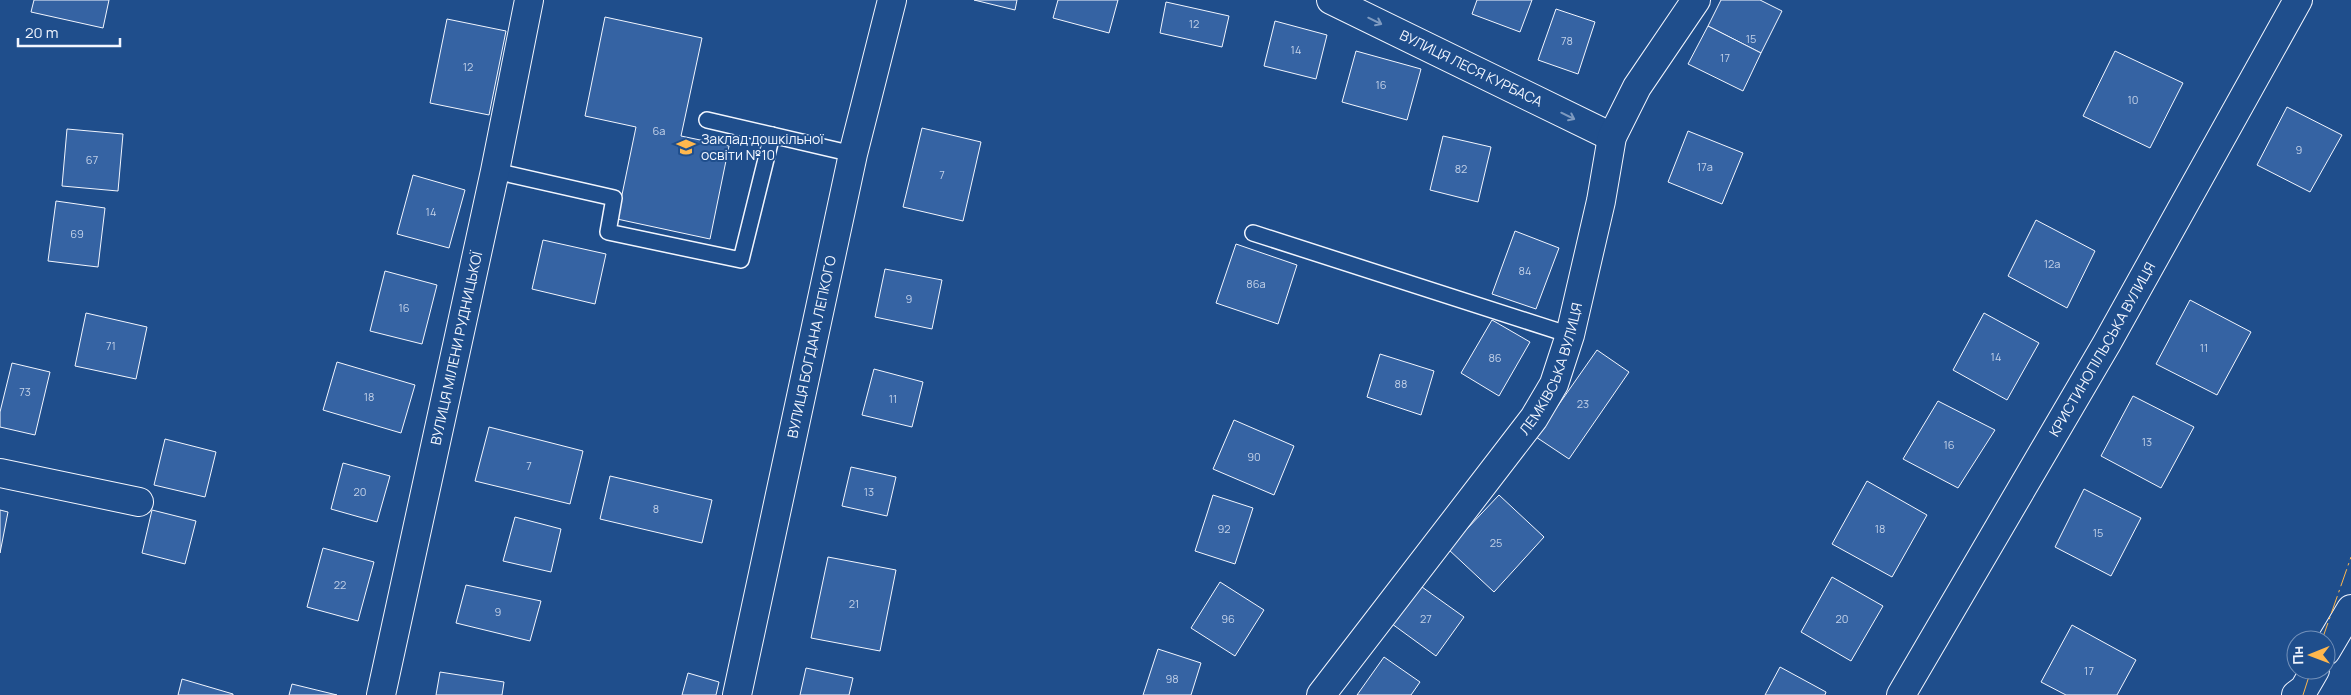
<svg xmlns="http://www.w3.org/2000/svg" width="2351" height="695" font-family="Manrope,sans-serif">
  <rect width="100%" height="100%" fill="#1f4e8c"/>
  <!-- building -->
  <g fill="#3563a3" stroke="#f2f6ff">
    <polygon points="34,0 109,0 103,28 31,12"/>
    <polygon points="974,0 1017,0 1015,10"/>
    <polygon points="1058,0 1118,0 1109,33 1053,18"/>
    <polygon points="1477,0 1532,0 1520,32 1472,14"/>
    <polygon points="1721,0 1760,0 1782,11 1761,53 1708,26"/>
    <polygon points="1166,2 1229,16 1222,47 1160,33"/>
    <polygon points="1556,9 1595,22 1578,74 1538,60"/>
    <polygon points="605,17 702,38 681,136 729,146 710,239 617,219 636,127 585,116"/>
    <polygon points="447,19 506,31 489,115 430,103"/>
    <polygon points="1275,21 1327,35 1316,79 1264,66"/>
    <polygon points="1708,26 1761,53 1743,91 1688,64"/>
    <polygon points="1356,51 1421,69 1407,120 1342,102"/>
    <polygon points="2115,51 2183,83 2150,148 2083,116"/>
    <polygon points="2287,107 2342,135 2310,192 2257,165"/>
    <polygon points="922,128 981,142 963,221 903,207"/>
    <polygon points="67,129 123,134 118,191 62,186"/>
    <polygon points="1688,131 1743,153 1722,204 1668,182"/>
    <polygon points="1443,136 1491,147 1478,202 1430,190"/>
    <polygon points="413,175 465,190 449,248 397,234"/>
    <polygon points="56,201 105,208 98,267 48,261"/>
    <polygon points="2036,220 2095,251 2067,308 2008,276"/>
    <polygon points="1515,231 1559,248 1536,309 1492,294"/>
    <polygon points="543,240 606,254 595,304 532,289"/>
    <polygon points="1236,244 1297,265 1278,324 1216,303"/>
    <polygon points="885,269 942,280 932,329 875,317"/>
    <polygon points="385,271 437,285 422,344 370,331"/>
    <polygon points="2190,300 2251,332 2217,395 2156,364"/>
    <polygon points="86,313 147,327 136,379 75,366"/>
    <polygon points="1984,313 2039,343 2007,400 1953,370"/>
    <polygon points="1492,320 1530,342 1499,396 1461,373"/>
    <polygon points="1597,350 1629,372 1569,459 1536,437"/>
    <polygon points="1380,354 1434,371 1421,415 1367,397"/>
    <polygon points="337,362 415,385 401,433 323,410"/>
    <polygon points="12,363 50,372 35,435 0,427 0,412"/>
    <polygon points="874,369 923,382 912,427 862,415"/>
    <polygon points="2133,396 2194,427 2161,488 2101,456"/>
    <polygon points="1938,401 1995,430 1958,488 1903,459"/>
    <polygon points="1234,420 1294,446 1274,495 1213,469"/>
    <polygon points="489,427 583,451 570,504 475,481"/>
    <polygon points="165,439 216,452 205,497 154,485"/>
    <polygon points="343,463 390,476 377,522 331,509"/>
    <polygon points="851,467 896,477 887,516 842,506"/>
    <polygon points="610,476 712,500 702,543 600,519"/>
    <polygon points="1867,481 1927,515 1892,577 1832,544"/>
    <polygon points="2084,489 2141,518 2111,576 2055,547"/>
    <polygon points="1213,495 1253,508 1235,564 1195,551"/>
    <polygon points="1499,495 1544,537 1494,592 1448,549"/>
    <polygon points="0,510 8,512 0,553"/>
    <polygon points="152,510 196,521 185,564 142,553"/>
    <polygon points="515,517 561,529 551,572 503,561"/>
    <polygon points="323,548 374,562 358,621 307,607"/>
    <polygon points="828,557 896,570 880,651 811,638"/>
    <polygon points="1832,577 1883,606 1851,661 1801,632"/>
    <polygon points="1220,582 1264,610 1235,656 1191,628"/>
    <polygon points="1415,582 1464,617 1436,656 1388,621"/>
    <polygon points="466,585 541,601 530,641 456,623"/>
    <polygon points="2072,625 2136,660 2117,695 2066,695 2041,682"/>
    <polygon points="1158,649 1201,663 1191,695 1143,695"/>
    <polygon points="1384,657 1420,682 1411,695 1357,695"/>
    <polygon points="1780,667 1826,692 1825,695 1765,695"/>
    <polygon points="806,668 853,678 849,695 800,695"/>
    <polygon points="440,672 504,682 502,695 436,695"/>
    <polygon points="688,673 719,682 716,695 682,695"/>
    <polygon points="182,679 233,694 233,695 178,695"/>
    <polygon points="292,684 337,695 289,695"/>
  </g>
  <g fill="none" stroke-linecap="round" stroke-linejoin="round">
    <!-- lane casing -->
    <g stroke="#f2f6ff" stroke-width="18">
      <g id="lane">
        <polyline points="707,120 853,154"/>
        <polyline points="495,171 614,198 608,232 741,260 772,135"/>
        <polyline points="1253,233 1570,335"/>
      </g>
    </g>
    <!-- street casing -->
    <g stroke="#f2f6ff" stroke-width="30">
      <g id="street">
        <path id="s1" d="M1331,0L1612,137"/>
        <polyline points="0,473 139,502"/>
        <polyline points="2326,651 2351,609"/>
        <path id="s2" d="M381,695L495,171L529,0"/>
        <path id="s3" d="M737,695L853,154L892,0"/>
        <path id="s4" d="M1321,695L1534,418L1554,384L1570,335L1601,201L1612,137L1637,87L1696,0"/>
        <path id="s5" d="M1901,695L2107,343L2298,0"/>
        <polyline points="2296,695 2304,689 2315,670"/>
      </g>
    </g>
    <!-- lane -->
    <use href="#lane" stroke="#1f4e8c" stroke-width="15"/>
    <!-- street -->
    <use href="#street" stroke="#1f4e8c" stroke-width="28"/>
    <!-- power -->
    <g stroke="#ffb74d" stroke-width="1" stroke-dasharray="18 4 2.5 4" stroke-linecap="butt">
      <polyline points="2322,640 2351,557"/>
      <polyline points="2303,695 2311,670"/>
    </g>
  </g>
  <!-- one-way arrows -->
  <defs><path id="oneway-shaft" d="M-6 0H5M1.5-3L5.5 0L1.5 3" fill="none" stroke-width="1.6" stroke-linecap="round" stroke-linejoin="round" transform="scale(1.25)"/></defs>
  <g stroke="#7e9ac0">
    <use href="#oneway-shaft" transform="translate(1375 21) rotate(26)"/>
    <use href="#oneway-shaft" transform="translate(1568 116) rotate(26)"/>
  </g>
  <!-- icons -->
  <defs>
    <g id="school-bare" transform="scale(1.5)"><path d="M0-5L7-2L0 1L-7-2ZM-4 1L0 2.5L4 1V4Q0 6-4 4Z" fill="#ffb74d" stroke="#1f4e8c" stroke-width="2.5" paint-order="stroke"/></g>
  </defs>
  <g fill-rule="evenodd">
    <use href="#school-bare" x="686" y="147"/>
  </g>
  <g text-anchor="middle" stroke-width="4" stroke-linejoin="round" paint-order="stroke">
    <!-- number labels -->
    <g font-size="11" fill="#c3d1e8">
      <text x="1194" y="28">12</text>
      <text x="1751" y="43">15</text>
      <text x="1567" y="45">78</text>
      <text x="1296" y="54">14</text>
      <text x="1725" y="62">17</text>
      <text x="468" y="71">12</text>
      <text x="1381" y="89">16</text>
      <text x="2133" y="104">10</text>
      <text x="659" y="135">6а</text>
      <text x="2299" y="154">9</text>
      <text x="92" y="164">67</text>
      <text x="1705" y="171">17а</text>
      <text x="1461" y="173">82</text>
      <text x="942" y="179">7</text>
      <text x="431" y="216">14</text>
      <text x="77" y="238">69</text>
      <text x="2052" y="268">12а</text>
      <text x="1525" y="275">84</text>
      <text x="1256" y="288">86а</text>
      <text x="909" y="303">9</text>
      <text x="404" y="312">16</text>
      <text x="111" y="350">71</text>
      <text x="2204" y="352">11</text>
      <text x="1996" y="361">14</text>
      <text x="1495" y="362">86</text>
      <text x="1401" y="388">88</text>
      <text x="25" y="396">73</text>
      <text x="369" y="401">18</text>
      <text x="893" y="403">11</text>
      <text x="1583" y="408">23</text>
      <text x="2147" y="446">13</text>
      <text x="1949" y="449">16</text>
      <text x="1254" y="461">90</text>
      <text x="529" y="470">7</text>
      <text x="360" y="496">20</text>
      <text x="869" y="496">13</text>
      <text x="656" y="513">8</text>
      <text x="1224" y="533">92</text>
      <text x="1880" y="533">18</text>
      <text x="2098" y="537">15</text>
      <text x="1496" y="547">25</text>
      <text x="340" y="589">22</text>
      <text x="854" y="608">21</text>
      <text x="498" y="616">9</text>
      <text x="1228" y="623">96</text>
      <text x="1426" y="623">27</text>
      <text x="1842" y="623">20</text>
      <text x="2089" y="675">17</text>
      <text x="1172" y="683">98</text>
    </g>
    <!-- street labels -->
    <g font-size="14" fill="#f2f6ff" stroke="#1f4e8c">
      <text dy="5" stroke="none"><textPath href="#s1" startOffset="156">ВУЛИЦЯ ЛЕСЯ КУРБАСА</textPath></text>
      <text dy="5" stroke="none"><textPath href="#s3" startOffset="356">ВУЛИЦЯ БОГДАНА ЛЕПКОГО</textPath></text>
      <text dy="5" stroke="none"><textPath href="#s2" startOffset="355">ВУЛИЦЯ МІЛЕНИ РУДНИЦЬКОЇ</textPath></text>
      <text dy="5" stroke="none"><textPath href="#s5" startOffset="400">КРИСТИНОПІЛЬСЬКА ВУЛИЦЯ</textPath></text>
      <text dy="5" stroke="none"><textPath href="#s4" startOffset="402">ЛЕМКІВСЬКА ВУЛИЦЯ</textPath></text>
    </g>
    <!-- poi labels -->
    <g font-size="14" fill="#f2f6ff" stroke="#1f4e8c" text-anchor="start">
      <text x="701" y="144">Заклад дошкільної<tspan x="701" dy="16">освіти №10</tspan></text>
    </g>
  </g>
  <!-- north arrow -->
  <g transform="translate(2311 655) rotate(269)"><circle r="24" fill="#1f4e8c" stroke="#7391ba"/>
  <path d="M0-4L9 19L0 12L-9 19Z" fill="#ffb74d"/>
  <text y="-8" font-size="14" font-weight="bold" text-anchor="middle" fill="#f2f6ff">Пн</text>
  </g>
  <!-- scale -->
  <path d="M18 38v8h102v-8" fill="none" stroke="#f2f6ff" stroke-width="2.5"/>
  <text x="25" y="38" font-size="15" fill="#f2f6ff" stroke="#1f4e8c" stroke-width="4" paint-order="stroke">20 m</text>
</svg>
